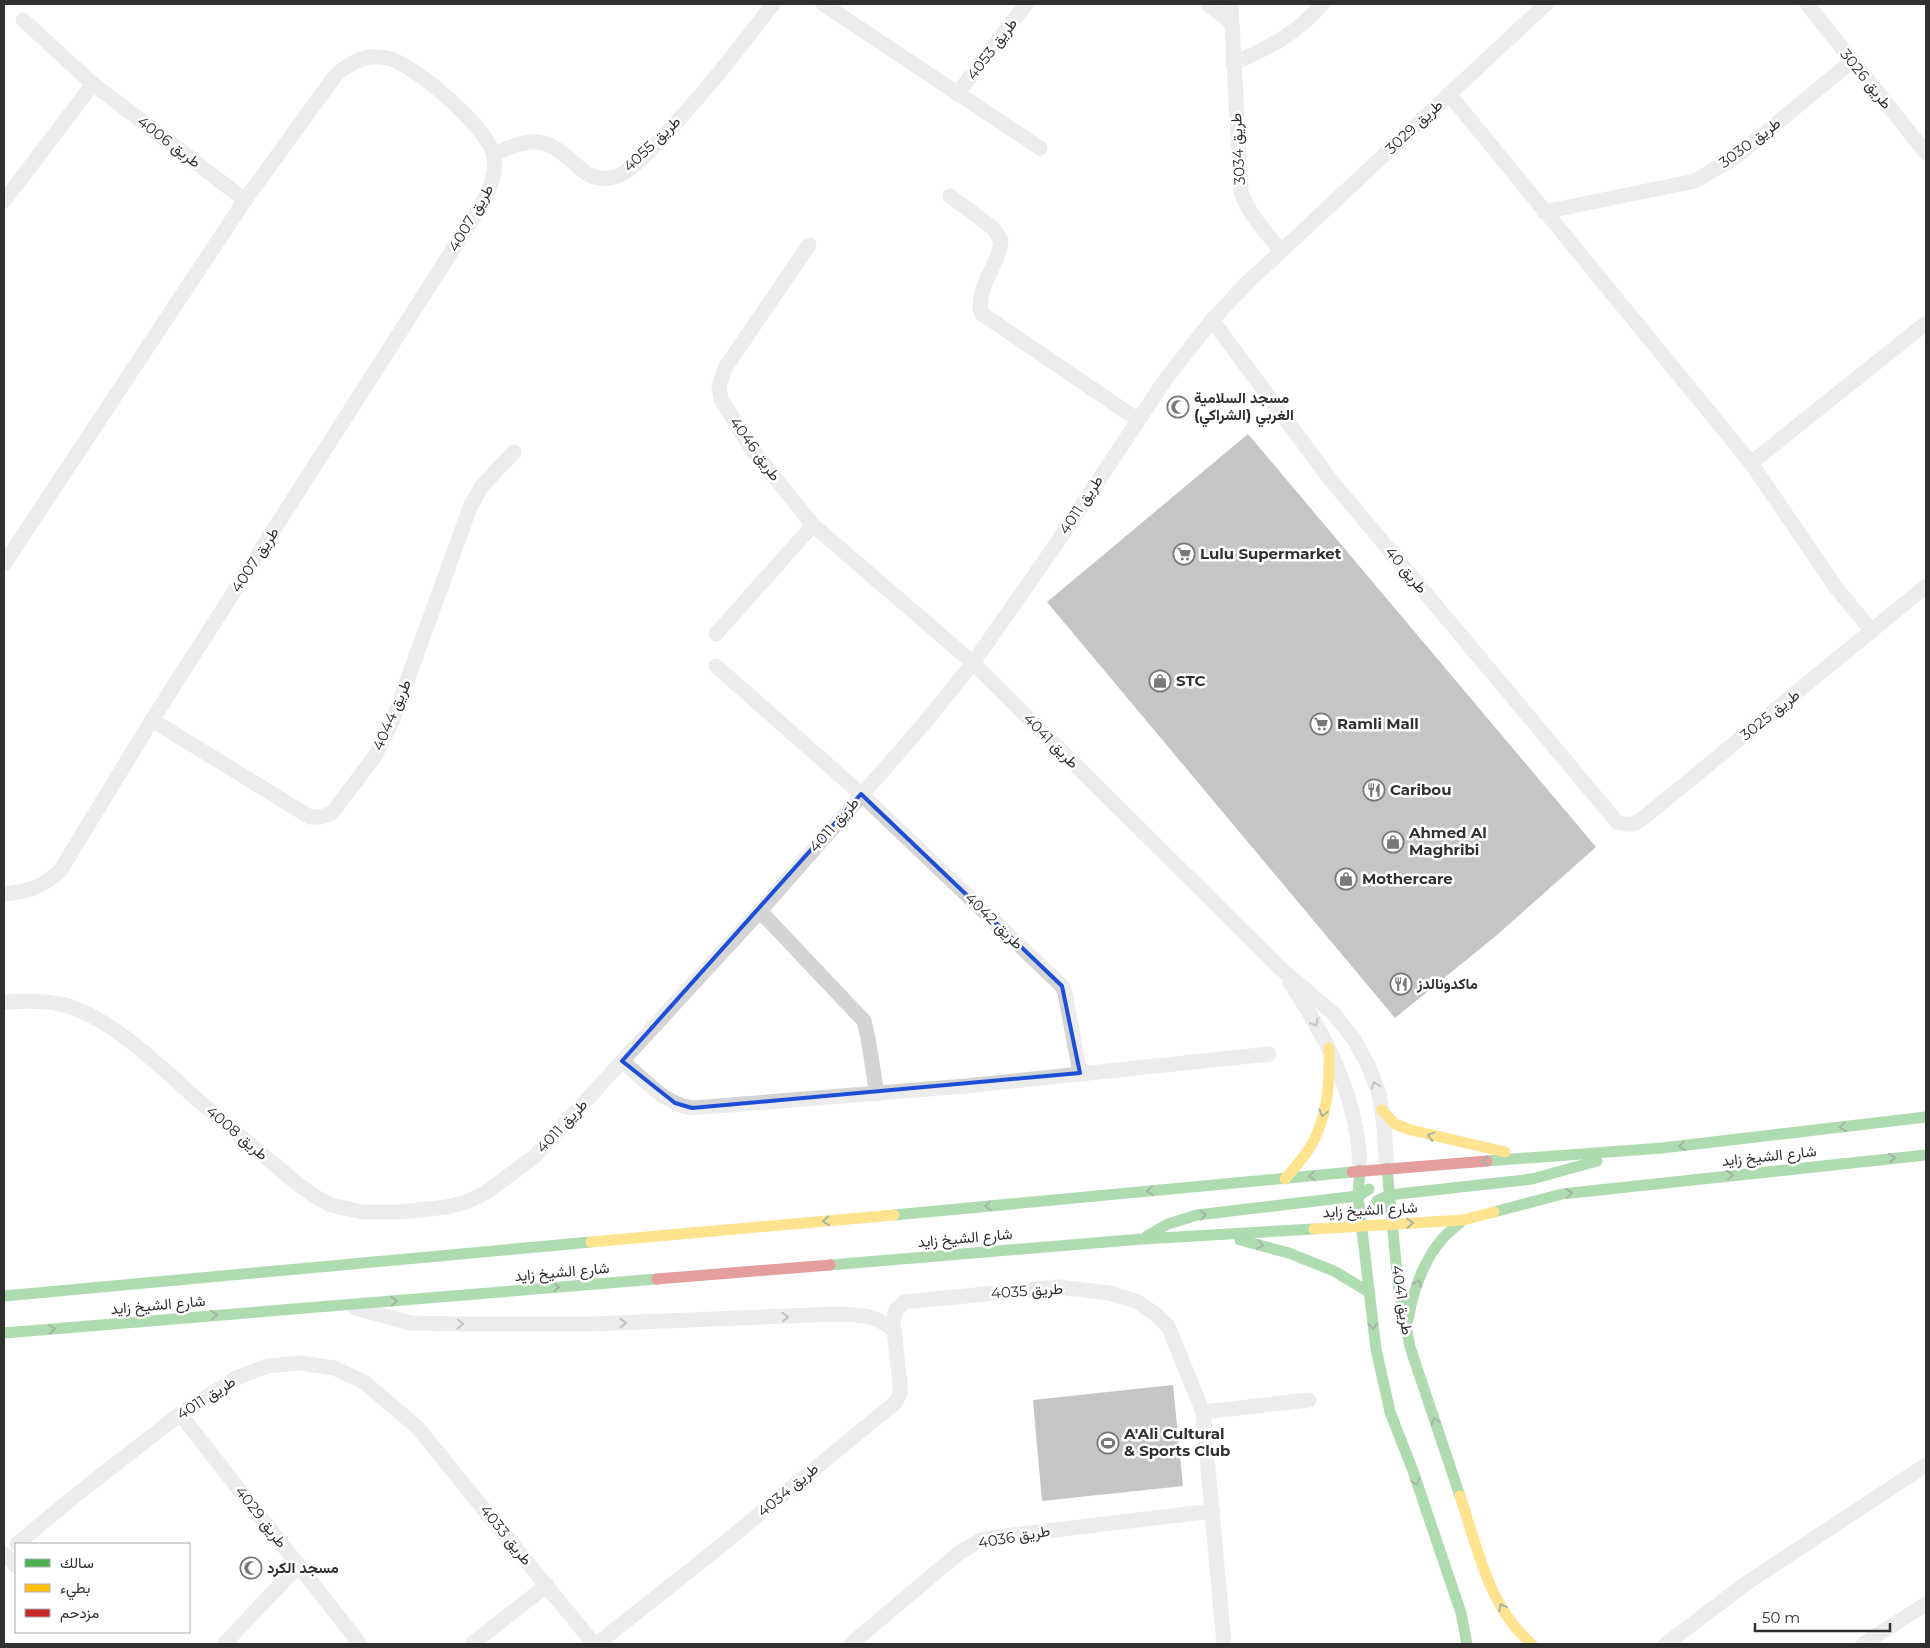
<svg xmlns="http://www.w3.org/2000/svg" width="1930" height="1648" font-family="Montserrat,Vazirmatn,sans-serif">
  <rect width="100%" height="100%" fill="#fff"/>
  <!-- building -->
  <g fill="#7f7f7f">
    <polygon points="1248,434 1596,847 1497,935 1395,1018 1047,602"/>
    <polygon points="1173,1385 1183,1486 1042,1501 1033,1400"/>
  </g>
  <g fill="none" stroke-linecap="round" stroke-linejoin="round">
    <!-- street -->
    <g stroke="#d4d4d4" stroke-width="15">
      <polyline points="823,4 1040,148"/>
      <polyline points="1208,4 1231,22"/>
      <path d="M1231,4L1241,192C1248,214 1267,233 1281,251"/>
      <polyline points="1807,4 1926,153"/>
      <polyline points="23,20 93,84 245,200"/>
      <path d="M1233,64C1270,46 1295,36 1322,4"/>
      <polyline points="957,94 1026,4"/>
      <polyline points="1449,94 1751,463 1837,589 1872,631"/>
      <path d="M494,154C531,138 543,134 575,164C583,171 590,177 601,178C612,180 624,174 632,167C646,157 658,142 669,130C707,90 740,47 773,4"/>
      <path d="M950,196L993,228L1001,240C999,267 976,284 981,313L1138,420"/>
      <polyline points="4,201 93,84"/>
      <polyline points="1544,212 1695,181 1737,156 1852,61"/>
      <polyline points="809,245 725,368 719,386 721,399 751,448 813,525 973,663 1279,967 1334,1014 1353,1038 1368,1065 1379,1093 1384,1127 1387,1168"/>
      <path d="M1212,320L1330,479L1617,822C1632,827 1635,824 1647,815L1926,586"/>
      <polyline points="1751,463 1926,323"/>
      <path d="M4,564L245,200L335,76C349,63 367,53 387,58C414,63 486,127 493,153C498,172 490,188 482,204L152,720L60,871C42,887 27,892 4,894"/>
      <polyline points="716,634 813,525"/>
      <polyline points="716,666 861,794 1062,986 1065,993 1080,1073"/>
      <polyline points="152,720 310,817 321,817 332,813 375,756 392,722 471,505 482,486 514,452"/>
      <polyline points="760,911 864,1021 868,1038 877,1094"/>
      <path d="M1290,983C1328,1039 1359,1101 1360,1170"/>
      <path d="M4,1002C26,1001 50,1000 72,1007C118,1024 163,1069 200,1102C233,1130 266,1158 299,1185L316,1197L331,1205L362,1212H401L447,1207L466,1202L485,1193L534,1157L760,911L922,726L973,663L1059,540L1165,380L1212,320L1247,283L1546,4"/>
      <path d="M622,1061C643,1078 664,1104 692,1108L966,1086L1269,1054"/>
      <path d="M355,1308L411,1323L460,1324H591L837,1314C862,1315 874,1314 894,1330"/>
      <polyline points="1203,1412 1309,1400"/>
      <polyline points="180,1414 360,1644"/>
      <polyline points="17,1544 76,1495 180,1414 236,1378 267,1366 301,1363 334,1368 364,1382 417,1427 594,1644"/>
      <polyline points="5,1554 16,1566"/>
      <polyline points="224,1644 299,1565"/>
      <polyline points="472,1644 547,1585"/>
      <polyline points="597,1644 713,1552 896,1402 900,1393 900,1384 893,1320 896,1310 904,1302 1058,1287 1109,1293 1136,1301 1154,1313 1168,1326 1203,1412 1224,1644"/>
      <polyline points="851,1644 960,1552 981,1540 996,1537 1213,1511"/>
      <polyline points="1666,1644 1748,1582 1926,1465"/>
      <polyline points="1863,1644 1926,1604"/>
    </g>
    <!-- fast -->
    <g stroke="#4caf50" stroke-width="11">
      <polyline points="1487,1161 1662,1148 1926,1117"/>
      <polyline points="1387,1168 1398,1284 1410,1347 1460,1496"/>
      <polyline points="1360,1170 1358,1196 1376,1349 1390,1412 1413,1471 1461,1613 1467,1644"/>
      <polyline points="1377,1201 1389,1195 1532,1179 1597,1161"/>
      <polyline points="1494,1212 1562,1194 1926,1155"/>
      <polyline points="894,1215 1352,1172"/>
      <polyline points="1147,1236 1168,1224 1197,1215 1358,1196 1369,1189"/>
      <polyline points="1240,1240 1289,1253 1334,1271 1369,1292"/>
      <polyline points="830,1265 1142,1239 1314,1229"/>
      <polyline points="4,1296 591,1242"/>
      <path d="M1408,1320C1413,1291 1423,1261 1443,1238C1449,1232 1456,1226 1463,1220"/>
      <polyline points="4,1333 657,1279"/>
    </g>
    <!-- slow -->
    <g stroke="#ffc107" stroke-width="11">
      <polyline points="1382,1110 1395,1124 1411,1130 1505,1152"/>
      <path d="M1285,1179C1293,1169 1302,1160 1309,1149C1328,1119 1330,1082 1329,1048"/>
      <polyline points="1314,1229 1463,1220 1494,1212"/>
      <polyline points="591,1242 894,1215"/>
      <path d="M1460,1496C1477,1546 1489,1609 1532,1644"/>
    </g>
    <!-- jam -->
    <g stroke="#c62828" stroke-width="11">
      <polyline points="1352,1172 1487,1161"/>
      <polyline points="657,1279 830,1265"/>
    </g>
  </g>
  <!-- one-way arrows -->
  <defs><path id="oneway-chevron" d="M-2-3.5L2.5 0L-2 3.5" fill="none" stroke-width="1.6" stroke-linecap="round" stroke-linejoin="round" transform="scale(1.25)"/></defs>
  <g stroke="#7a7a7a">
    <use href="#oneway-chevron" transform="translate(1315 1023) rotate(59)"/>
    <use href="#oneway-chevron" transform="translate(1375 1085) rotate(-110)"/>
    <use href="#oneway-chevron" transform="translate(785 1317) rotate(-2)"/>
    <use href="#oneway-chevron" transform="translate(623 1323) rotate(-2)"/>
    <use href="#oneway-chevron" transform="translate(460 1324) rotate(1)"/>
  </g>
  <g stroke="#3a5c3b">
    <use href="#oneway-chevron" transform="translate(1323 1113) rotate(106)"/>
    <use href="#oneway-chevron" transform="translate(1843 1127) rotate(173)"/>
    <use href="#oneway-chevron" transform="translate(1431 1136) rotate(-165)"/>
    <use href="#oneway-chevron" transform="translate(1682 1146) rotate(173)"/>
    <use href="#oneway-chevron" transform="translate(1892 1158) rotate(-6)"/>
    <use href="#oneway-chevron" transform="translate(1485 1161) rotate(176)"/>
    <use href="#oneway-chevron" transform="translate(1730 1175) rotate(-6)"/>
    <use href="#oneway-chevron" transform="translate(1312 1176) rotate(174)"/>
    <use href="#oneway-chevron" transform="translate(1150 1191) rotate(175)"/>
    <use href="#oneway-chevron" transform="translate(1569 1193) rotate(-7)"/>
    <use href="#oneway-chevron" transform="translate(988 1206) rotate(175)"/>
    <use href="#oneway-chevron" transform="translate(1203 1215) rotate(-7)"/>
    <use href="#oneway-chevron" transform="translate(826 1221) rotate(175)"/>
    <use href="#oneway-chevron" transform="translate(1410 1223) rotate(-3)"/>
    <use href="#oneway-chevron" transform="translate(1260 1245) rotate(12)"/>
    <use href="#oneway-chevron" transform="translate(1418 1283) rotate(-69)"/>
    <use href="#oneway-chevron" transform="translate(556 1287) rotate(-5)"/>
    <use href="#oneway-chevron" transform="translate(394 1301) rotate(-5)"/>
    <use href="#oneway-chevron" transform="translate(214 1315) rotate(-5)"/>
    <use href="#oneway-chevron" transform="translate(1373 1326) rotate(83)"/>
    <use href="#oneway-chevron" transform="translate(52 1329) rotate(-5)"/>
    <use href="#oneway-chevron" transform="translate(1435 1421) rotate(-109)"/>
    <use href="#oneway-chevron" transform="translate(1416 1482) rotate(72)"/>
    <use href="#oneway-chevron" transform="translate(1502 1607) rotate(-119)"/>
  </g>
  <!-- marked area -->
  <path d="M0 0H1930V1648H0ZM861,794L1062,986L1080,1073L692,1108L675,1103L622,1061Z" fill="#fff" fill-opacity=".55" fill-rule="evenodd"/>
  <path fill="none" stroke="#1d4ed8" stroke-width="4" stroke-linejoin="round" d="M861,794L1062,986L1080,1073L692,1108L675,1103L622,1061Z"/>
  <!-- icons -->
  <defs>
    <g id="mosque-ring" transform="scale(1.125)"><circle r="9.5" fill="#fff" stroke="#787878" stroke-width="1.5"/><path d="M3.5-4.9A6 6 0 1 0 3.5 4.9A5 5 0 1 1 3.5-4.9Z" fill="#787878"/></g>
    <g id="supermarket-ring" transform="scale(1.125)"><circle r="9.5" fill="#fff" stroke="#787878" stroke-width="1.5"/><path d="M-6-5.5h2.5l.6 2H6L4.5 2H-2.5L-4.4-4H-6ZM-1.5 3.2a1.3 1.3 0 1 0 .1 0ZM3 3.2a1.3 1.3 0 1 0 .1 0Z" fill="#787878"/></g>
    <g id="shop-ring" transform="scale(1.125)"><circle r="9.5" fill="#fff" stroke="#787878" stroke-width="1.5"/><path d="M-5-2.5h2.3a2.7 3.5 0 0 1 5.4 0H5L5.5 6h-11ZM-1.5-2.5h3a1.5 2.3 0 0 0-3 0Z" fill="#787878"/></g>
    <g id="restaurant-ring" transform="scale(1.125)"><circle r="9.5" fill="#fff" stroke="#787878" stroke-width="1.5"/><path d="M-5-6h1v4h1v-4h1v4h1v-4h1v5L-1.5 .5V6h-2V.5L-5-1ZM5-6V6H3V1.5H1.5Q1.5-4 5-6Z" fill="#787878"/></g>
    <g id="stadium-ring" transform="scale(1.125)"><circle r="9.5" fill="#fff" stroke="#787878" stroke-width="1.5"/><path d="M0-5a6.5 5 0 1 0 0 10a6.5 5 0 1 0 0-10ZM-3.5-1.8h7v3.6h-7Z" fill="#787878"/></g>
  </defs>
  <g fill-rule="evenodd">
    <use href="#mosque-ring" x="1178" y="407"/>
    <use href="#supermarket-ring" x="1184" y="554"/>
    <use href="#shop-ring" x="1160" y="681"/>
    <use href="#supermarket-ring" x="1321" y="724"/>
    <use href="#restaurant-ring" x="1374" y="790"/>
    <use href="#shop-ring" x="1393" y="842"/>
    <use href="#shop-ring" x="1346" y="879"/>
    <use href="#restaurant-ring" x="1401" y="984"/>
    <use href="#stadium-ring" x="1108" y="1443"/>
    <use href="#mosque-ring" x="251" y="1568"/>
  </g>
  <g text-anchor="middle" stroke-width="5" stroke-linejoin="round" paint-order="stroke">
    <!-- street labels -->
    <g font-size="15" fill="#303030" stroke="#fff">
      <text transform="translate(992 49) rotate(-53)" y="5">طريق 4053</text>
      <text transform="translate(1866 79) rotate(51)" y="5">طريق 3026</text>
      <text transform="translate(1414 127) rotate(-43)" y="5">طريق 3029</text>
      <text transform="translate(169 142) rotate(37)" y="5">طريق 4006</text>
      <text transform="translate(1750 143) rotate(-37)" y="5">طريق 3030</text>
      <text transform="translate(652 144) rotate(-44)" y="5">طريق 4055</text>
      <text transform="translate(1238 149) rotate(-93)" y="5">طريق 3034</text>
      <text transform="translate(471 218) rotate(-60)" y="5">طريق 4007</text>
      <text transform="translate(755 449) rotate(54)" y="5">طريق 4046</text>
      <text transform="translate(1081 505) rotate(-57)" y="5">طريق 4011</text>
      <text transform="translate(255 560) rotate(-57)" y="5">طريق 4007</text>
      <text transform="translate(1406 570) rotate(50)" y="5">طريق 40</text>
      <text transform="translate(392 715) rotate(-67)" y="5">طريق 4044</text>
      <text transform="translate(1770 715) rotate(-39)" y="5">طريق 3025</text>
      <text transform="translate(1051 741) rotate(45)" y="5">طريق 4041</text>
      <text transform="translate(834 825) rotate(-49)" y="5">طريق 4011</text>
      <text transform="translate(994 921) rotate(44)" y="5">طريق 4042</text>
      <text transform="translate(562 1126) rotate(-47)" y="5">طريق 4011</text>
      <text transform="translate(237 1133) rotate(40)" y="5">طريق 4008</text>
      <text transform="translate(1769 1156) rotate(-6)" y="5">شارع الشيخ زايد</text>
      <text transform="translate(1370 1210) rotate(-3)" y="5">شارع الشيخ زايد</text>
      <text transform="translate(965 1238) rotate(-5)" y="5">شارع الشيخ زايد</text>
      <text transform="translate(562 1272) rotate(-5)" y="5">شارع الشيخ زايد</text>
      <text transform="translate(1027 1291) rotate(-4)" y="5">طريق 4035</text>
      <text transform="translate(1402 1300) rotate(81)" y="5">طريق 4041</text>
      <text transform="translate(158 1305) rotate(-5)" y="5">شارع الشيخ زايد</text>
      <text transform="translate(206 1398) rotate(-33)" y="5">طريق 4011</text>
      <text transform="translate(788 1490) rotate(-40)" y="5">طريق 4034</text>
      <text transform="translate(261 1517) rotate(52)" y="5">طريق 4029</text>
      <text transform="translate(506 1535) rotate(51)" y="5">طريق 4033</text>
      <text transform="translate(1014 1537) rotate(-10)" y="5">طريق 4036</text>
    </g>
    <!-- poi labels -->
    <g font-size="15" font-weight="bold" fill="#303030" stroke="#fff" text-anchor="start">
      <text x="1194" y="403">مسجد السلامية<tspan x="1194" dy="17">الغربي (الشراكي)</tspan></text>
      <text x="1200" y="559">Lulu Supermarket</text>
      <text x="1176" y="686">STC</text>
      <text x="1337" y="729">Ramli Mall</text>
      <text x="1390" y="795">Caribou</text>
      <text x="1409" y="838">Ahmed Al<tspan x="1409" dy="17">Maghribi</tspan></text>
      <text x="1362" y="884">Mothercare</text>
      <text x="1417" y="989">ماكدونالدز</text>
      <text x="1124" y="1439">A'Ali Cultural<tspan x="1124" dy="17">&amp; Sports Club</tspan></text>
      <text x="267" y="1573">مسجد الكرد</text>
    </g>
  </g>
  <!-- border -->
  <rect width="1930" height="1648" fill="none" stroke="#303030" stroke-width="10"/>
  <!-- legend -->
  <rect x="15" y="1543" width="175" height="90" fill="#ffffff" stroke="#acacac"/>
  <rect x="25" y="1559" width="25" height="8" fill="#4caf50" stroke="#acacac"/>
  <text x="60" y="1568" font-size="15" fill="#303030">سالك</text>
  <rect x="25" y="1584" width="25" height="8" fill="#ffc107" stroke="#acacac"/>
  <text x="60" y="1593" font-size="15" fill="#303030">بطيء</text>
  <rect x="25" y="1609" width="25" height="8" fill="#c62828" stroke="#acacac"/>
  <text x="60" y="1618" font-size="15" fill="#303030">مزدحم</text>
  <!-- scale -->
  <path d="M1755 1623v8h135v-8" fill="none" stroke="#303030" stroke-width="2.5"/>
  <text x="1762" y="1623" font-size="15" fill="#303030" stroke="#ffffff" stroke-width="4" paint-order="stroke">50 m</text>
</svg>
